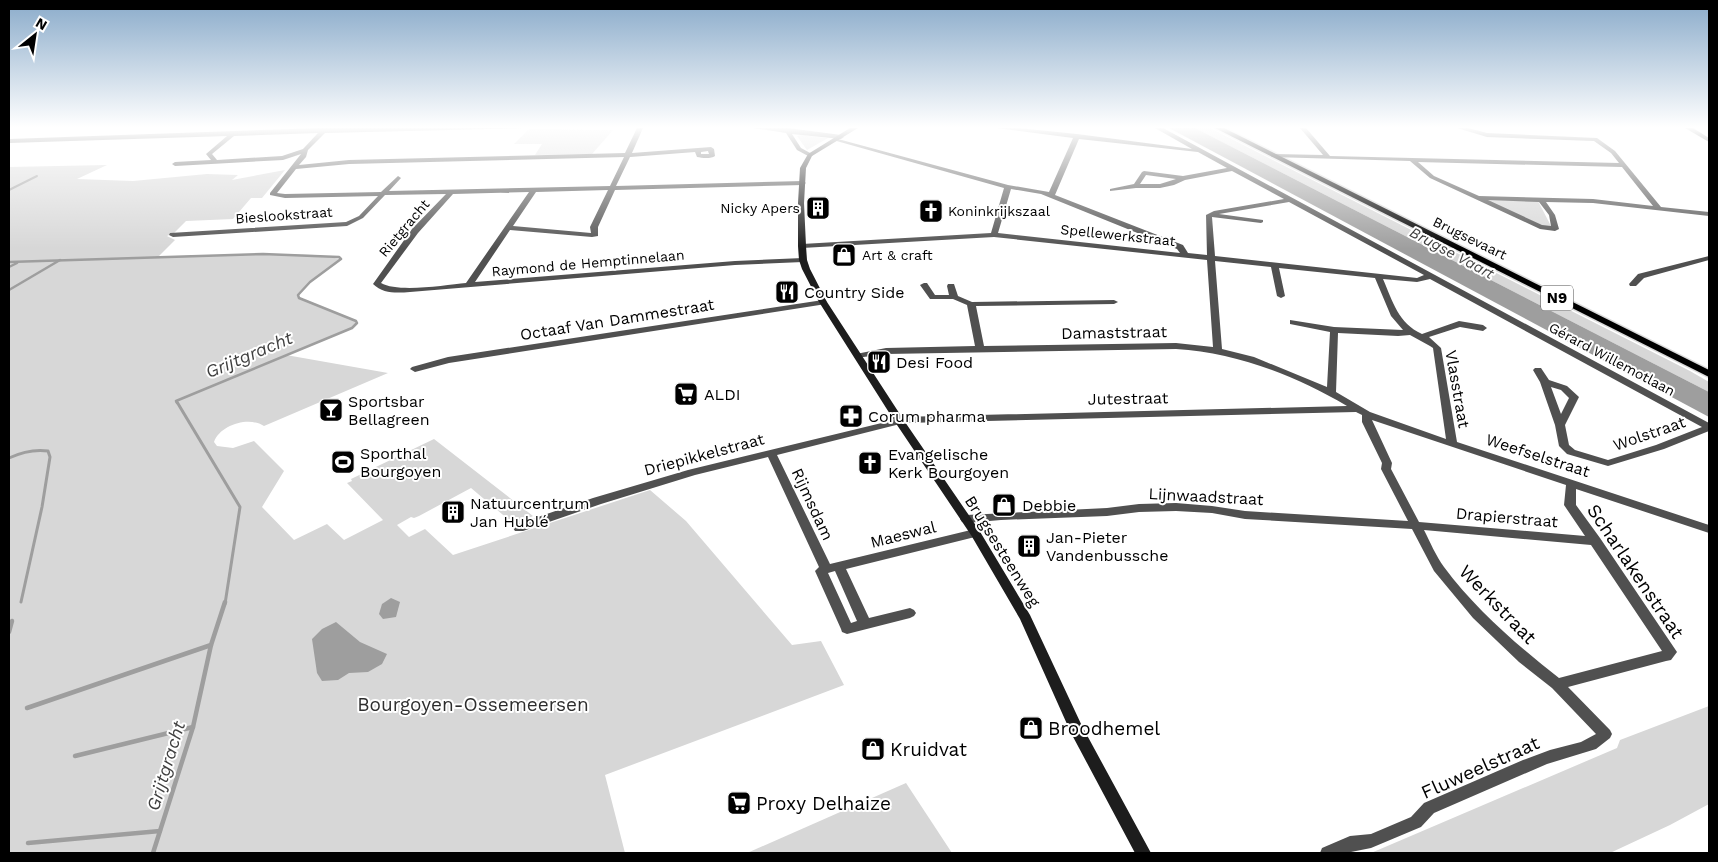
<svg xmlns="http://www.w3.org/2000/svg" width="1718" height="862" font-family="'Work Sans',sans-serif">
  <rect width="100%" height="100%" fill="#fff"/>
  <!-- green -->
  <g fill="#d7d7d7">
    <polygon points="1195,128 1210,128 1690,371 1709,382 1709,392"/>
    <polygon points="529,129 613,130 592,154 535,155 542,144 514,144"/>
    <polygon points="801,135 826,138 828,138 807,150 797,136"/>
    <path d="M107,165L77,179L133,181L207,174L238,175L232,180L285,170L262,198H251L233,219L186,221L174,233L167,236L175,240L158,257L263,254L315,255L341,259L310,282L298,295L299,298L356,321L357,323L352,328L286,355L388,373L264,426C249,416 220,425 214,442L217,446L233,448L254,441L284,471L262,507L294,540L327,524L344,540L383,520L347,483L352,481L351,479L434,439L533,516L515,525L471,488L419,516L414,518L411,517L397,525L409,537L425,529L453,555L650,490L686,521L792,645L821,641L844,685L605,775L625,853H9V167Z"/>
    <polygon points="1489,199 1538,201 1551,226 1543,226 1488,201"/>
    <polygon points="1709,706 1709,804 1670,825 1610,853 1371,853 1617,748 1620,740"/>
    <polygon points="906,783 952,853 747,853"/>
  </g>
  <!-- water -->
  <g fill="#9e9e9e">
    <polygon points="1169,128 1195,128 1709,392 1709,417"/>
    <polygon points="391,598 400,602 396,617 383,619 379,614 382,604"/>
    <polygon points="336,622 360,642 387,654 382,664 368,672 349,673 338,680 322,681 317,673 312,639 322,629"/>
  </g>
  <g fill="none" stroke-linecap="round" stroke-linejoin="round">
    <!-- stream-far3 -->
    <polyline stroke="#9e9e9e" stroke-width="2" points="9,190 37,176"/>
    <!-- stream-far2 -->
    <g stroke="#9e9e9e" stroke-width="2.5">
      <polyline points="9,262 263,254 339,257 341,259 310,282 298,295 299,298 356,321 357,323 352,328 176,401 177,403"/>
      <polyline points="9,267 17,263"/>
      <polyline points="9,290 60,260"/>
    </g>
    <!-- stream-far1 -->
    <g stroke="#9e9e9e" stroke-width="3">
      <polyline points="177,402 240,507 225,604"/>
      <path d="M9,458C22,452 34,449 48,451L50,457L42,507L21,602"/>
    </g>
    <!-- stream -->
    <g stroke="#9e9e9e" stroke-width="4.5">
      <polyline points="9,632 12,621"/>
      <polyline points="27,708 211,645"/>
      <polyline points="75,756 193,727"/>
      <polyline points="28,843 160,831"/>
      <polyline points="153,853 193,727 211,645 225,602"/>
    </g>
    <!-- primary casing -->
    <g stroke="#dbdbdb" stroke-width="3">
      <polygon id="primary" points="1215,128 1224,128 1709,370 1709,377"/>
    </g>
    <!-- street -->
    <g fill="#505050" fill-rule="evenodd">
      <path d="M320,128H525L325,133L308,150L306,157L299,165L349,160L625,153L637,128H643L632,153L711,147L714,149L715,156C711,159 702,158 697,157L695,152L630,157L616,186L803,181L806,183L803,185L615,190L598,227V236L592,237L510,230L475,282L735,261L803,258L807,260L803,262L735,265L410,292C397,293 383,294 373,284L412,229L446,194L385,195L363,218L347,226L173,237L169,235L170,233L346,222L359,216L378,196L285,198L270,195V193L301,154L283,160L175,166L172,164L175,162L211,160L206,154L227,136L9,143V139ZM318,133L303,149L282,156L217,160L212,154L234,136ZM708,151L709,154H701V152ZM624,157L610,186L389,191L401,178L398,176L381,192L285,194L277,193L296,169L349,164ZM608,190L590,227L591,233L513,226L536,192ZM529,192L466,283C446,285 398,293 381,283L418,233L453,194Z"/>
      <polygon points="753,128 788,128 841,135 844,137 841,139 792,134 801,148 812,154 813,155 810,157 797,150 786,133"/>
      <path d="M996,128H1018L1077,134L1192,149L1155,128H1163L1709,423V431L1664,449L1608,466L1567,454L1559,446L1555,425L1540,382L1533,370L1535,368H1541L1549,380L1567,386L1579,397L1565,425L1569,445L1575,450L1608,460L1656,445L1702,427L1430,279L1417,282L1383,279C1393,302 1398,323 1422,334L1459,321L1483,325L1487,328L1483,331L1460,327L1429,337L1441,348L1457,442L1709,525V533L1576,489V505L1600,538L1677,652L1671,660L1666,661L1568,687L1610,730L1612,734L1610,738L1596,749L1547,764L1434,813L1421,827L1371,848L1346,853H1320L1322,848L1350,836L1371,834L1411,817L1424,803L1523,760L1550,750L1581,742L1596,734L1552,688L1519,662L1473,618L1434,571L1412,529L1245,519L1212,513L1176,511L1139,512L1107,516L1001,520L966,523L962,522L960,519L962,516L966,515L1107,508L1139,504L1176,503L1212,506L1245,511L1408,521L1381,469L1382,463L1362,422V415L1356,412L904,423L777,455L830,564L975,529L979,530L981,533L979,536L975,537L846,569L869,618L910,608L914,610L916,613L914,616L910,618L847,634L842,632L841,629L815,571L819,567L768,457L695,475L601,504L523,531H515L513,528L515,525L593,498L688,470L894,420L896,418L899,417L1347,406C1294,375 1237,353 1176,349L886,354L856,358L855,356L856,354L886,348L975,346L967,305L953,299H930L920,285L924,283H927L935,295H949L947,286L948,284H954L958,296L972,302L1114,300L1118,302L1114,304L976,306L984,346L1176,343L1213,347L1207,260L994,237L802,248L798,246L802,244L991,233L1004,188L833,140L838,139L1008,185L1049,192L1073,138ZM1079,139L1198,152L1227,168L1183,176L1144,171L1142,172L1134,184L1110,189V191L1136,188H1160L1174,185L1185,180L1232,171L1284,199L1214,211L1206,215L1207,255L1188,253L1183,245L1055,195ZM1146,175L1176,179L1160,184H1140ZM1011,189L1041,194L1177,249L1180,253L998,233ZM1289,202L1424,275L1417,278L1215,256L1212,217L1261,223L1263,222V220L1219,214ZM1215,261L1271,267L1277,296L1281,298L1285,296L1279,268L1375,278L1391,316L1403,330L1334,327L1290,320V324L1330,332L1327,387L1254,357L1222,349ZM1338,333L1398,336L1410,335L1430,346L1433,348L1446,439L1370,412L1336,392ZM1551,387L1561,390L1569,398L1561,414ZM1372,420L1566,485L1564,505L1585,536L1419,522L1391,469L1392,463ZM1424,530L1591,545L1662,651L1559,678C1517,645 1476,610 1444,567C1436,556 1430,542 1424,530ZM835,571L857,621L851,623L828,573Z"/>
      <path d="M1300,128H1306L1330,156L1619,163L1611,153L1594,141L1487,137L1457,128H1468L1487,133L1597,138L1615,151L1661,207L1709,212V216L1593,203L1546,202L1555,215L1559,229L1555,231L1540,229L1430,178L1410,161L1272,157L1271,156L1274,154L1323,155ZM1418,162L1622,167L1653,206L1593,199L1479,196L1434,176ZM1488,200L1539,202L1549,215L1551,226L1542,225Z"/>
      <polygon points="1709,256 1709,260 1644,278 1636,286 1630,286 1629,284 1638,274"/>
      <polygon points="823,300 827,302 826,304 449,363 415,372 410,369 412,367 448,357"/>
    </g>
    <!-- secondary -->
    <g fill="#1d1d1d" fill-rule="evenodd">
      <polygon points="850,128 858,128 812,156 806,168 804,203 806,246 807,260 810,269 827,302 905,422 979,530 1030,615 1082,726 1151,853 1135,853 1071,733 1020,619 971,535 895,422 819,302 802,269 799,260 798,246 798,203 800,168 808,154"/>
      <polygon points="1685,128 1693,128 1709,138 1709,142"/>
    </g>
    <!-- primary -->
    <use href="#primary" fill="#000" fill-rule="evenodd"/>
  </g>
  <!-- sky -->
  <linearGradient id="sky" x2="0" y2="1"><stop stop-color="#8aabca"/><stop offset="0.51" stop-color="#fff"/><stop offset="1" stop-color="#fff" stop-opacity="0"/></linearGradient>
  <rect width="1718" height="249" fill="url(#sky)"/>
  <!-- icons -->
  <defs>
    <g id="building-square" transform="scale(1.25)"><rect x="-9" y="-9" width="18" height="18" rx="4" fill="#000" stroke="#fff"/><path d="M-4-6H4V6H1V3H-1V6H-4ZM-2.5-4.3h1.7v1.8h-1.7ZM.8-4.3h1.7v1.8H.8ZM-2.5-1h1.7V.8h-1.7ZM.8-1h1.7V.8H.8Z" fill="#fff"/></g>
    <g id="church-square" transform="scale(1.25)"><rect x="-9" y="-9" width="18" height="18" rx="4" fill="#000" stroke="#fff"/><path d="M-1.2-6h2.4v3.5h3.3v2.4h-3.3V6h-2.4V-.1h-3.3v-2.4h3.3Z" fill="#fff"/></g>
    <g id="shop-square" transform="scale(1.25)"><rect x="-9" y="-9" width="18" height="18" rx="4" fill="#000" stroke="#fff"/><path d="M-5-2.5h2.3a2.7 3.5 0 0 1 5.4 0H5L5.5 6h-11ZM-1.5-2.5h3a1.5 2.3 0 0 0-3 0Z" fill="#fff"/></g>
    <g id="restaurant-square" transform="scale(1.25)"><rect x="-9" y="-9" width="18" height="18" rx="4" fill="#000" stroke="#fff"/><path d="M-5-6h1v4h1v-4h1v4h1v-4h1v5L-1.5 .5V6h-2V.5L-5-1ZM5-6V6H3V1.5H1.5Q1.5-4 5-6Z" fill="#fff"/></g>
    <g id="supermarket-square" transform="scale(1.25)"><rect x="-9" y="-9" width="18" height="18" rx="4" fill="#000" stroke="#fff"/><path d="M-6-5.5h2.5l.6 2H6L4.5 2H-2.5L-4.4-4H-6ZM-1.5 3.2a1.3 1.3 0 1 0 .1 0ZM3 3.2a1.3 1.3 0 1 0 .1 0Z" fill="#fff"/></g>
    <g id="bar-square" transform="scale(1.25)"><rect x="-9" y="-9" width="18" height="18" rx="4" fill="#000" stroke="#fff"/><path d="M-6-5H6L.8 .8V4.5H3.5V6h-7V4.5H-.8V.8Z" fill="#fff"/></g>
    <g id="pharmacy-square" transform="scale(1.25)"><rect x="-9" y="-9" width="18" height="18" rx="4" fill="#000" stroke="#fff"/><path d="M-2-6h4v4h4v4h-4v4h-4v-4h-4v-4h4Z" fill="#fff"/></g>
    <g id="stadium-square" transform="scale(1.25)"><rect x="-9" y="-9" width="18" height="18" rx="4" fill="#000" stroke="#fff"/><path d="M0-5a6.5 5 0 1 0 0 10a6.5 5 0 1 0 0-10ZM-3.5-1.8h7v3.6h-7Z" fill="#fff"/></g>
  </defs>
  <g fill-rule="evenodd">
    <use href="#building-square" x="818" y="208"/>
    <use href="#church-square" x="931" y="211"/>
    <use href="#shop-square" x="844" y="255"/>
    <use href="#restaurant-square" x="787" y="292"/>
    <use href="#restaurant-square" x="879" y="362"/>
    <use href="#supermarket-square" x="686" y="394"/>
    <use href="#bar-square" x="331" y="410"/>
    <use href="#pharmacy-square" x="851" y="416"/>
    <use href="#stadium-square" x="343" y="462"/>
    <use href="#church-square" x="870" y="463"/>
    <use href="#shop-square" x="1004" y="505"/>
    <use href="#building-square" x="453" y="512"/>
    <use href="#building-square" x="1029" y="546"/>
    <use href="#shop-square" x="1031" y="728"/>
    <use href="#shop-square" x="873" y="749"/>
    <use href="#supermarket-square" x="739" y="803"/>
  </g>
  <g text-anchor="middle" stroke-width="4" stroke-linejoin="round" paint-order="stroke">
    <!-- far-poi labels -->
    <g font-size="14" fill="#000" stroke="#fff" text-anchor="start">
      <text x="800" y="213" text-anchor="end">Nicky Apers</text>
      <text x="948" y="216">Koninkrijkszaal</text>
      <text x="862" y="260">Art &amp; craft</text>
    </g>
    <!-- far-street labels -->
    <g font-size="14" fill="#000" stroke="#fff">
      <text transform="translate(284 215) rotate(-4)" y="5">Bieslookstraat</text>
      <text transform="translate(404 228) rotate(-50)" y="5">Rietgracht</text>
      <text transform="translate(1118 235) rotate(6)" y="5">Spellewerkstraat</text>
      <text transform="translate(1470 238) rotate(26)" y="5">Brugsevaart</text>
      <text transform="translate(588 263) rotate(-5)" y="5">Raymond de Hemptinnelaan</text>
      <text transform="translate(1612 359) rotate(28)" y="5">Gérard Willemotlaan</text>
    </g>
    <!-- far-water labels -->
    <g font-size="15" font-style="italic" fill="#3f3f3f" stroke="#fff">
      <text transform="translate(1452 253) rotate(28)" y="5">Brugse Vaart</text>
    </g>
    <!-- shield labels -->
    <rect fill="#fff" stroke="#4c4c4c" stroke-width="1" x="1541" y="285.5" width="32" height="25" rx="4"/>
    <g font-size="15" font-weight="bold" fill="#000">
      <text x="1557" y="303">N9</text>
    </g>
    <!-- poi labels -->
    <g font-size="16" fill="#000" stroke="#fff" text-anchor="start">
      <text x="804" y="298">Country Side</text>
      <text x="896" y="368">Desi Food</text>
      <text x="704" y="400">ALDI</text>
      <text x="348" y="407">Sportsbar<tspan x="348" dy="18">Bellagreen</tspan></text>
      <text x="868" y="422">Corum pharma</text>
      <text x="360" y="459">Sporthal<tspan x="360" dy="18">Bourgoyen</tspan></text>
      <text x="888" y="460">Evangelische<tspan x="888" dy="18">Kerk Bourgoyen</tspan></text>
      <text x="470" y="509">Natuurcentrum<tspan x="470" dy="18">Jan Hublé</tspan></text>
      <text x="1022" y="511">Debbie</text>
      <text x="1046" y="543">Jan-Pieter<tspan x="1046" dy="18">Vandenbussche</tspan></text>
    </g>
    <!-- street labels -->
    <g font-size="16" fill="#000" stroke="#fff">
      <text transform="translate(617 319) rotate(-9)" y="6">Octaaf Van Dammestraat</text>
      <text transform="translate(1114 332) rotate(-1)" y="6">Damaststraat</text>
      <text transform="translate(1458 389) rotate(80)" y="6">Vlasstraat</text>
      <text transform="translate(1128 398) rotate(-1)" y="6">Jutestraat</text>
      <text transform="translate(1649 433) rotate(-19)" y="6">Wolstraat</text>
      <text transform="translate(704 454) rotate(-15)" y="6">Driepikkelstraat</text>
      <text transform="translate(1538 455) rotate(18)" y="6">Weefselstraat</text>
      <text transform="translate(1206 496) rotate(3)" y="6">Lijnwaadstraat</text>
      <text transform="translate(813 504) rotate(65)" y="6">Rijmsdam</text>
      <text transform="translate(1507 517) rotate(5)" y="6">Drapierstraat</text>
      <text transform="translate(903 534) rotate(-14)" y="6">Maeswal</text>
      <text transform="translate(1003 551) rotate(58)" y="6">Brugsesteenweg</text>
    </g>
    <!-- water labels -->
    <g font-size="18" font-style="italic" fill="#3f3f3f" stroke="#fff">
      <text transform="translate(249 355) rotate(-23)" y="6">Grijtgracht</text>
      <text transform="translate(166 766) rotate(-73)" y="6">Grijtgracht</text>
    </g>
    <!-- near-street labels -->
    <g font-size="19" fill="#000" stroke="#fff">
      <text transform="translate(1636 571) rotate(56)" y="7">Scharlakenstraat</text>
      <text transform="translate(1498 604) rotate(46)" y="7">Werkstraat</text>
      <text transform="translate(1480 767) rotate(-24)" y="7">Fluweelstraat</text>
    </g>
    <!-- near-park labels -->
    <g font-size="19" fill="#2e2e2e" stroke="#fff">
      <text x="473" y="711">Bourgoyen-Ossemeersen</text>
    </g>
    <!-- near-poi labels -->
    <g font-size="19" fill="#000" stroke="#fff" text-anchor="start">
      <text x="1048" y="735">Broodhemel</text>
      <text x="890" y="756">Kruidvat</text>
      <text x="756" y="810">Proxy Delhaize</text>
    </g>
  </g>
  <!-- border -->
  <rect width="1718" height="862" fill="none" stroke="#000000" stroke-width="20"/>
  <!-- north arrow -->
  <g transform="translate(35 35) rotate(30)" stroke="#ffffff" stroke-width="4" paint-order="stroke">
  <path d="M0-4L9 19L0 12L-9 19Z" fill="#000000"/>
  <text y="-8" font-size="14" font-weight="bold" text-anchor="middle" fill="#000000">N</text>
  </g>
</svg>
